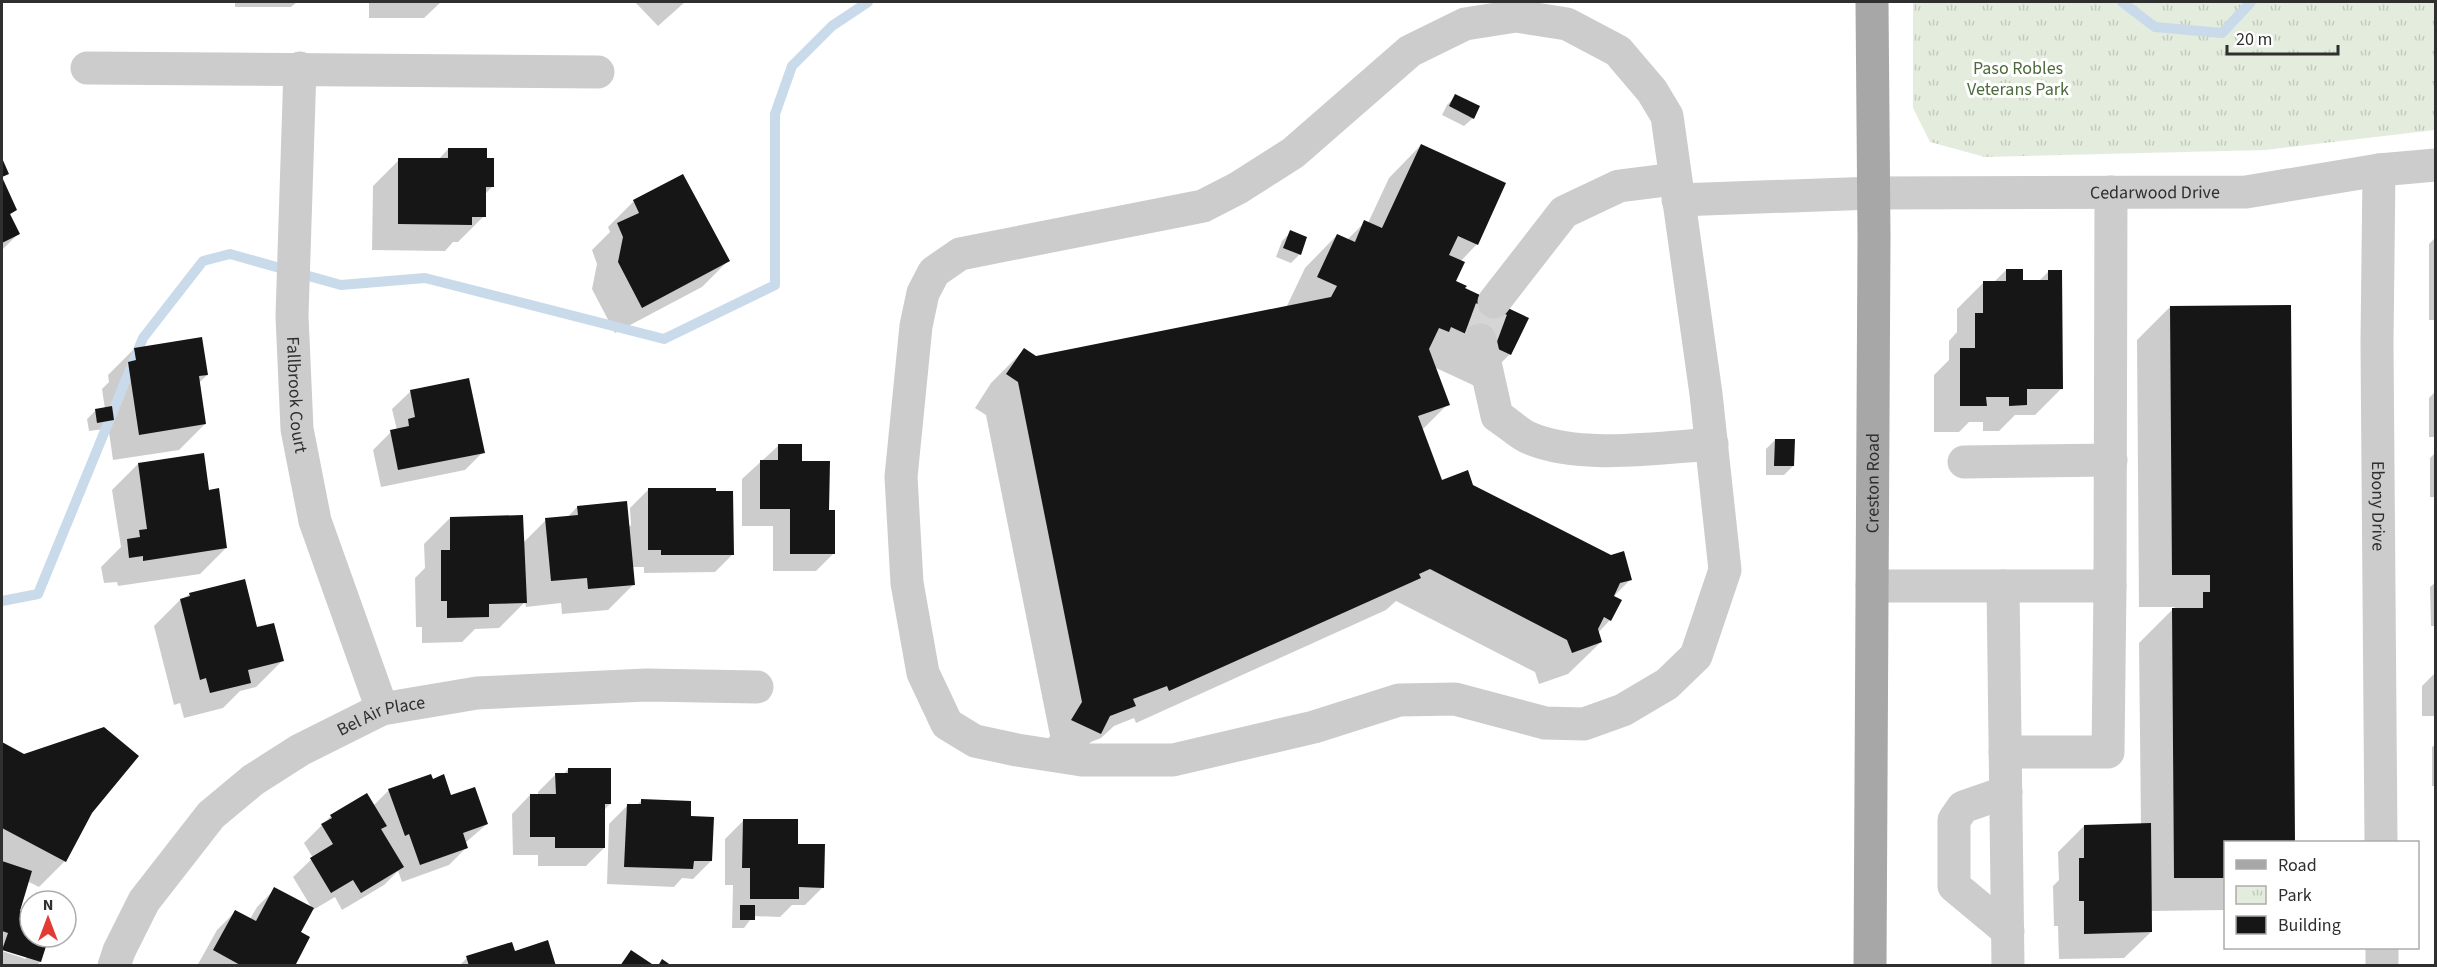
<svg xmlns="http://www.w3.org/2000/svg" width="2437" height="967" font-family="'Source Sans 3',sans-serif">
  <defs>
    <pattern id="park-tufts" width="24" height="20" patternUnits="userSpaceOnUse" patternTransform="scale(1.5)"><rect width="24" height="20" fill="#e3ecdd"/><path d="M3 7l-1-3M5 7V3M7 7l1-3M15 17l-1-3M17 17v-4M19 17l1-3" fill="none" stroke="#c3cbbe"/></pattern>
  </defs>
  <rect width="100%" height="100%" fill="#fff"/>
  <!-- park -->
  <polygon fill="url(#park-tufts)" points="1913,2 2435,2 2435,130 2265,150 1985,157 1930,142 1913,108"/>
  <!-- shadow -->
  <g fill="#0003">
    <polygon points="235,2 297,2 291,7 235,7"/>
    <polygon points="369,2 441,2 424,18 369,18"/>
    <polygon points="635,2 685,2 658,26"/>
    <polygon points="1456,96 1473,118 1464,126 1442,115 1447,105"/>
    <polygon points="1421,145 1477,244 1460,262 1454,282 1463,289 1510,354 1477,387 1434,367 1448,404 1422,430 1441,482 1472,486 1630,580 1613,597 1610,620 1598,633 1601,642 1568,674 1539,684 1535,672 1396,601 1386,610 1136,723 1134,718 1114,726 1101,738 1091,742 1067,766 1039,753 1050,736 986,415 975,408 991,383 1024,350 1036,358 1286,308 1305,268 1337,235 1347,240 1365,222 1368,223 1389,178"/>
    <polygon points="448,149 486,160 493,186 484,195 484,216 458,242 453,242 445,251 372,250 373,186 399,160 438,160"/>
    <polygon points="2,180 15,210 9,216 18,234 2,250"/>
    <polygon points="634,201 728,261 702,287 615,333 592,289 597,264 592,250 610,232 608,227"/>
    <polygon points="1291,232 1300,254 1291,263 1276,257 1282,241"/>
    <polygon points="2436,237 2436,320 2429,320 2429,244"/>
    <polygon points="2006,270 2022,282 2038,282 2048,272 2061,389 2035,415 2015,415 1999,431 1983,431 1983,422 1969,422 1959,432 1934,432 1934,375 1949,360 1949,341 1957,332 1957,309 1983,283 1993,283"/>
    <polygon points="2290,306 2294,842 2226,842 2226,910 2150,911 2151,932 2124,958 2059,959 2058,926 2054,926 2053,886 2059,880 2058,852 2084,826 2141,825 2139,643 2175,607 2139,607 2137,340 2170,307"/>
    <polygon points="134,349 207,375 199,383 205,424 179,450 113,460 108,425 104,429 89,431 87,419 96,410 105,409 102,389 109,382 108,375"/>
    <polygon points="411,391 483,452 465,470 381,487 373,450 391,432 397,430 392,409"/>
    <polygon points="2436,391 2436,437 2429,437 2429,398"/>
    <polygon points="1775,440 1793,466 1784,475 1766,475 1766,449"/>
    <polygon points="778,446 800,463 828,512 834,553 816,571 773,571 773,526 742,526 742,479"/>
    <polygon points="2436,452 2436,497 2430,497 2430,458"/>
    <polygon points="138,464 207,491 226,548 200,574 118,586 117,582 104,583 101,567 121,547 112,490"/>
    <polygon points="648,490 733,554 715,572 644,573 644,567 632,567 634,584 608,610 562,614 561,603 526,607 525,602 499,628 475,629 462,642 422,643 422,627 416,627 415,578 425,568 424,544 450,518 523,543 546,520 567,518 577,507 631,526 630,508"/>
    <polygon points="2436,582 2436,626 2431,626 2430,587"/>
    <polygon points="190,594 256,629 282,661 256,687 240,691 223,708 184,718 180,703 174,705 154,626 180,600"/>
    <polygon points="2436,672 2436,716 2422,716 2422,686"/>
    <polygon points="2,744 24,756 91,812 65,861 39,887 27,881 18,912 30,916 30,937 48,937 40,962 36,966 2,966 2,951 26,959 26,956 2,948"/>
    <polygon points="2436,744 2436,786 2432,786 2432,747"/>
    <polygon points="568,769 610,804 604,810 604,848 586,866 538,866 538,855 513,855 512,814 530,795 538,795 538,792 556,774 564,774"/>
    <polygon points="432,781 487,824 465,843 467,847 449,865 402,882 398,871 384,885 342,910 335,897 313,910 293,877 313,858 304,843 331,816 373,806 389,790"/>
    <polygon points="642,800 689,817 711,861 693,879 682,878 674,887 607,884 609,824 627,806 636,806"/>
    <polygon points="743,821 796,845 823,887 805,905 792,905 780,917 753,916 744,928 732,928 733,885 725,885 725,839"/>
    <polygon points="2435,869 2436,946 2435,946"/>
    <polygon points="275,889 299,933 293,966 197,966 217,930 235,912 250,919 257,907"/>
    <polygon points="514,953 554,966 459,966 467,958"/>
  </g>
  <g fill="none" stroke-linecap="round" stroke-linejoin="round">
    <!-- stream -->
    <g stroke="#c9daeb" stroke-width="10">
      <polyline points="2122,2 2155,27 2222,33 2251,2"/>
      <polyline points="2,601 38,594 143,338 203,261 230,254 341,285 425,278 664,339 775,285 775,114 792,66 832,26 868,2"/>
    </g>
  </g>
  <!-- building -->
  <g fill="#161616">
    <polygon points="1455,94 1480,106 1474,119 1449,106"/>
    <polygon points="1421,144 1506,183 1478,245 1458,236 1449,255 1465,262 1456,281 1467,286 1465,288 1529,318 1511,355 1451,327 1449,332 1439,328 1429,349 1450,405 1418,416 1442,480 1468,470 1473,485 1611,555 1624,551 1632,580 1620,583 1614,596 1622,600 1611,621 1604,617 1598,629 1602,642 1572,653 1567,640 1430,569 1419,574 1421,578 1169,691 1167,686 1133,699 1136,706 1110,716 1101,734 1071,720 1082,702 1018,382 1006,374 1024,348 1036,356 1331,297 1337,286 1317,277 1337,234 1355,242 1364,220 1382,228"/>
    <polygon points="448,148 487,148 487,158 494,158 494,187 486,187 486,217 472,217 472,225 398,224 398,158 448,158"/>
    <polygon points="2,158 9,174 2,177 17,210 10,214 20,234 2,243"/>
    <polygon points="683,174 730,261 642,308 618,262 623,237 617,223 639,213 633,200"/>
    <polygon points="1290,230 1307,237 1301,255 1283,248"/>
    <polygon points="2006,269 2023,269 2023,280 2048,280 2048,270 2062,270 2063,389 2027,389 2027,405 2009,406 2009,397 1986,397 1987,406 1960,406 1960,348 1975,348 1975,313 1983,313 1983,281 2006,281"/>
    <polygon points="2291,305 2295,842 2226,842 2226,878 2174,878 2172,608 2203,608 2203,592 2210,592 2210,575 2172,575 2170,306"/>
    <polygon points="202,337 208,375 199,376 206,424 139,435 128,362 136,360 134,348"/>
    <polygon points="469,378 485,453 398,470 390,430 409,426 408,419 415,417 410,390"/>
    <polygon points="112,406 114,420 97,423 95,409"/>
    <polygon points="1775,439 1795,439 1794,466 1774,466"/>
    <polygon points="778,444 802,444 802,461 830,461 829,510 835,510 835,554 790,554 790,509 760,509 760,460 778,460"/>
    <polygon points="204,453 209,490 219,488 227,548 143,561 143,556 129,558 127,539 140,537 139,530 147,529 138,463"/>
    <polygon points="648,488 716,488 716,491 733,491 734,555 661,555 661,550 648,550"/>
    <polygon points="627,501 635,585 588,589 587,578 551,581 545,518 578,515 577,506"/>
    <polygon points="523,515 527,603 489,604 489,617 447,618 447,601 441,601 441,550 450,550 450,517"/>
    <polygon points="245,579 257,627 274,623 284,661 248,670 251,683 210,693 206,678 200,680 180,599 190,596 189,593"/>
    <polygon points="104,727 139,756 92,813 66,862 2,828 2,742 24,754"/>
    <polygon points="568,768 611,768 611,804 605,804 605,848 555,848 555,837 530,837 530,794 556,794 555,773 568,773"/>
    <polygon points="431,774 433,779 444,774 451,795 475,787 488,824 463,833 468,848 420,865 409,834 405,836 388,789"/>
    <polygon points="367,793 387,826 381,829 404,867 361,893 353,880 331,893 310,858 333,844 321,824 332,818 330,815"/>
    <polygon points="641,799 691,801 691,816 714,817 712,861 694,861 693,869 624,867 627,804 641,804"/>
    <polygon points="743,819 798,819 798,844 825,844 824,888 799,887 799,899 750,899 750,868 742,868"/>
    <polygon points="2151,823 2152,932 2084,934 2084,901 2079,901 2079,858 2084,858 2084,825"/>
    <polygon points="2,861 32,871 20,911 30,914 30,937 49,937 41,962 2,950 8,933 2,931"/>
    <polygon points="274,887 314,908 301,932 310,937 295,966 242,966 213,950 235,910 256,921"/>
    <rect x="740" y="905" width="15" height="15"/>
    <polygon points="548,940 556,966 469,966 466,956 512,942 515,951"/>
    <polygon points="631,950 655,966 620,966"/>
    <polygon points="662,959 672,966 658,966"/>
  </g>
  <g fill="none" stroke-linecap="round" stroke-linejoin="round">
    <!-- minor-tunnel -->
    <polyline stroke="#d5d5d5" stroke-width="33" stroke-dasharray="33 16" stroke-linecap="butt" points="1480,340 1494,302"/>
    <!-- minor -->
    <g stroke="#ccc" stroke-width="33">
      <polygon points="1516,16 1567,24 1618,51 1652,91 1667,116 1706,394 1725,570 1696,656 1667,684 1623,710 1584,724 1545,723 1455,699 1399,700 1314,727 1173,760 1082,760 1017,750 975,741 947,724 923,673 907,583 901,477 916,326 923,293 934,272 960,254 1203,206 1238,188 1293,153 1410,51 1465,24"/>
      <polyline points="87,68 598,72"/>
      <path id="s1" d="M300,68L292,316L297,429L315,521L382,709"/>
      <path id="s2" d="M2379,170L2377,343L2381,842"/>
      <path id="s3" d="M1678,200L1874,193L2246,192L2379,170L2436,165"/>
      <polyline points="1494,302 1564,212 1619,186 1675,179"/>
      <path d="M1480,340L1497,416C1507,422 1517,432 1527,437C1577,460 1658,448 1712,444"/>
      <polyline points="1964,462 2111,460"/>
      <polyline points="1872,586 2110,586 2111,192"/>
      <polyline points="2003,586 2008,966"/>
      <polyline points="2005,752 2108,752 2110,586"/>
      <polyline points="2006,792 1963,807 1954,820 1954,886 2008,931"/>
      <polyline points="2382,948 2382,966"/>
      <path id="s4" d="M114,966L119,951L144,901L211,815L253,780L300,750L382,709L477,693L646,685L757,687"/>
    </g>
    <!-- major -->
    <path stroke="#a7a7a7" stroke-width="33" id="s5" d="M1870,966L1874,237L1872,2"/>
  </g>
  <g text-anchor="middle" stroke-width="6" stroke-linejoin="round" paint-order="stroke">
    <!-- park labels -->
    <g font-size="18" fill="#4d6a3d" stroke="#fff">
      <text x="2018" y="74">Paso Robles<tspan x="2018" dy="21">Veterans Park</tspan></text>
    </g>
    <!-- street labels -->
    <g font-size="18" fill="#2f2f2f" stroke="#fff">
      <text dy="6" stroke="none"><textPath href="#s3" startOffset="477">Cedarwood Drive</textPath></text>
      <text dy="6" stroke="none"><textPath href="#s1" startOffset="327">Fallbrook Court</textPath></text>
      <text dy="6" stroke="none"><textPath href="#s5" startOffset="483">Creston Road</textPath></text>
      <text dy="6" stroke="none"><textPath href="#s2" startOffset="336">Ebony Drive</textPath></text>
      <text dy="6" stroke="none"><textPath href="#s4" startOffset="380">Bel Air Place</textPath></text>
    </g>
  </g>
  <!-- border -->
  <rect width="2437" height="967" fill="none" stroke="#2f2f2f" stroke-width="6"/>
  <!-- legend -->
  <rect x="2224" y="841" width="195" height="108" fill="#ffffff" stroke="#acacac" stroke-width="1.5"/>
  <rect x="2236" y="860" width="30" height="9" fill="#a7a7a7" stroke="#acacac" stroke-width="1.5"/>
  <text x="2278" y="871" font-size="18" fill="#2f2f2f">Road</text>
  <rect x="2236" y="886" width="30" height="18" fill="url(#park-tufts)" stroke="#acacac" stroke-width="1.5"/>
  <text x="2278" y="901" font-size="18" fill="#2f2f2f">Park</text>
  <rect x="2236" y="916" width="30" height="18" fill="#161616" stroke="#acacac" stroke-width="1.5"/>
  <text x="2278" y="931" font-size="18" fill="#2f2f2f">Building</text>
  <!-- north arrow -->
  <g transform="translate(48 919)"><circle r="28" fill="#ffffff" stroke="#acacac" stroke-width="1.5"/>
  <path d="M0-4.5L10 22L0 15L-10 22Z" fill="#e23b34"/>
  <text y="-9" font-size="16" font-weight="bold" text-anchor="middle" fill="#2f2f2f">N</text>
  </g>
  <!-- scale -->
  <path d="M2227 45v9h111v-9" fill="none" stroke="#2f2f2f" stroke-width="3"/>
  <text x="2236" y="45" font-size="18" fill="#2f2f2f" stroke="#ffffff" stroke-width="4.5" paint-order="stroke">20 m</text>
</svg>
